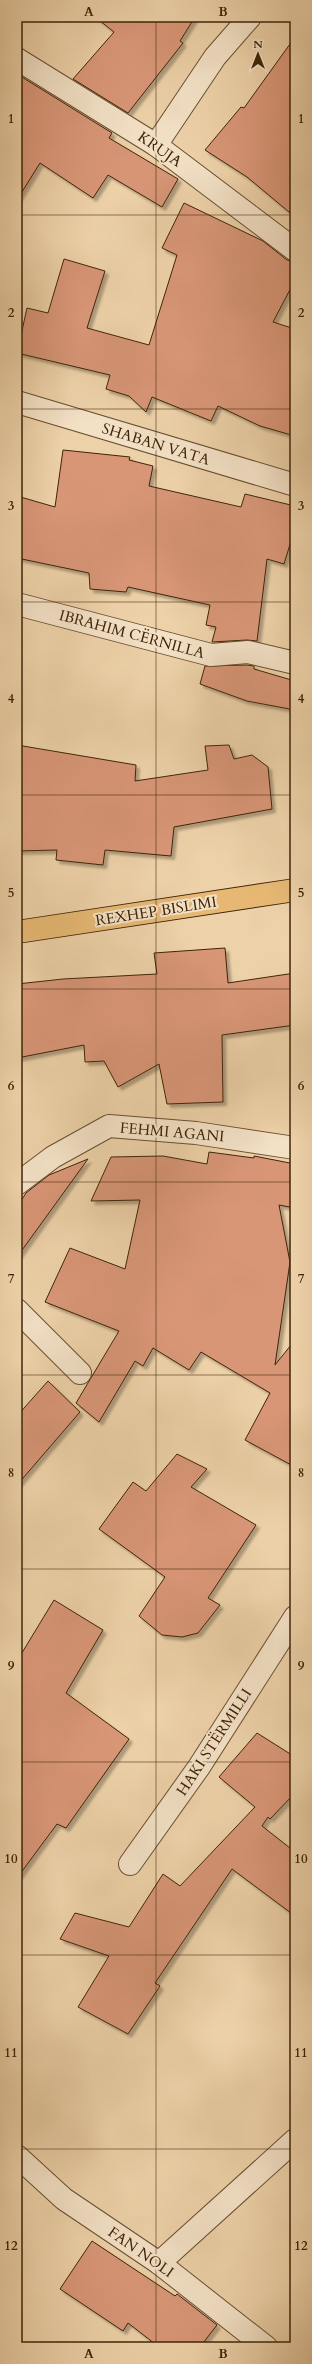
<svg xmlns="http://www.w3.org/2000/svg" width="312" height="2364" font-family="Cardo,serif">
  <defs>
    <filter id="shadow"><feDropShadow dx="3.5" dy="3.5" stdDeviation="1" flood-color="#0004"/></filter>
  </defs>
  <rect width="100%" height="100%" fill="#edd1a8"/>
  <filter id="stains"><feTurbulence type="fractalNoise" baseFrequency=".005" numOctaves="4"/><feColorMatrix values="0 0 0 0 .2 0 0 0 0 .09 0 0 0 0 .02 0 0 0 .5 -.17"/></filter>
  <radialGradient id="worn" r=".72"><stop offset=".6" stop-color="#630" stop-opacity="0"/><stop offset="1" stop-color="#630" stop-opacity=".3"/></radialGradient>
  <!-- building -->
  <g fill="#d89677" stroke="#3f2409" filter="url(#shadow)">
    <polygon points="95,17 195,17 180,41 183,43 128,113 73,79 114,32"/>
    <polygon points="295,37 295,217 247,177 205,150 241,107 244,108"/>
    <polygon points="17,74 112,133 109,138 178,179 162,207 108,175 93,198 40,163 17,200"/>
    <polygon points="184,203 263,241 287,260 295,262 295,280 273,322 295,329 295,436 260,426 218,406 211,421 152,397 146,412 129,396 106,389 110,375 17,353 27,308 48,313 64,259 105,271 87,328 149,345 177,255 162,248"/>
    <polygon points="63,450 130,457 129,460 153,466 149,486 241,507 245,494 295,506 295,528 284,564 267,559 257,641 247,640 212,642 216,627 206,625 210,605 128,587 126,592 90,589 89,573 17,558 17,496 55,507"/>
    <polygon points="247,665 254,666 254,669 295,681 295,710 247,701 200,684 205,666"/>
    <polygon points="17,745 136,765 135,781 208,770 205,746 229,745 234,759 252,755 268,767 272,809 174,827 171,856 105,850 103,865 56,860 57,850 17,851"/>
    <polygon points="225,948 228,983 295,973 295,1025 222,1035 223,1102 167,1104 159,1064 118,1087 104,1061 85,1062 84,1045 17,1058 17,984 63,979 157,974 154,953"/>
    <polygon points="209,1152 254,1158 254,1156 295,1164 295,1208 279,1205 290,1262 275,1365 295,1340 295,1467 245,1440 270,1393 201,1352 189,1370 153,1348 143,1366 135,1361 99,1422 76,1403 119,1331 45,1302 70,1248 125,1269 140,1200 91,1201 111,1157 163,1156 207,1164"/>
    <polygon points="88,1159 17,1257 17,1207 26,1193 49,1175"/>
    <polygon points="48,1381 80,1412 17,1485 17,1416"/>
    <polygon points="177,1454 207,1469 191,1487 256,1525 208,1598 220,1605 198,1633 182,1637 162,1635 139,1616 165,1577 99,1529 133,1482 146,1491"/>
    <polygon points="54,1600 103,1630 66,1693 129,1739 66,1828 57,1824 17,1878 17,1661"/>
    <polygon points="257,1733 295,1757 295,1793 270,1819 268,1817 262,1826 295,1852 295,1916 232,1869 155,1983 160,1986 128,2034 78,2007 109,1956 60,1939 75,1913 129,1927 163,1874 180,1886 255,1807 219,1777"/>
    <polygon points="92,2241 175,2296 177,2294 217,2325 200,2347 159,2347 128,2323 123,2331 60,2289"/>
  </g>
  <g fill="none" stroke-linecap="round" stroke-linejoin="round">
    <!-- minor casing -->
    <g stroke="#6a4f31" stroke-width="24">
      <g id="minor">
        <polyline points="17,59 156,145 295,250"/>
        <polyline points="156,145 215,57 250,17"/>
        <polyline points="17,402 295,485"/>
        <polyline points="17,604 211,655 248,652 295,663"/>
        <polyline points="17,1184 53,1157 109,1126 196,1133 295,1148"/>
        <polyline points="17,1310 80,1373"/>
        <polyline points="130,1864 199,1767 295,1617"/>
        <polyline points="17,2156 64,2199 159,2263 266,2347"/>
        <polyline points="159,2263 295,2140"/>
      </g>
    </g>
    <!-- major casing -->
    <g stroke="#3f2409" stroke-width="24">
      <polyline id="major" points="17,932 295,890"/>
    </g>
    <!-- minor -->
    <use href="#minor" stroke="#f3e1c6" stroke-width="22"/>
    <!-- major -->
    <use href="#major" stroke="#e6b874" stroke-width="22"/>
  </g>
  <!-- grid -->
  <path fill="none" stroke="#3f2409" stroke-width="1" stroke-opacity="0.55" d="M156,17V2347M17,215H295M17,409H295M17,602H295M17,795H295M17,989H295M17,1182H295M17,1375H295M17,1569H295M17,1762H295M17,1955H295M17,2149H295"/>
  <g text-anchor="middle" stroke-width="4" stroke-linejoin="round" paint-order="stroke">
    <!-- street labels -->
    <g font-size="15" fill="#3f2409" stroke="#f3e1c6">
      <text transform="translate(160 149) rotate(35)" y="5">KRUJA</text>
      <text transform="translate(156 444) rotate(17)" y="5">SHABAN VATA</text>
      <text transform="translate(132 634) rotate(15)" y="5">IBRAHIM CËRNILLA</text>
      <text transform="translate(156 911) rotate(-9)" y="5">REXHEP BISLIMI</text>
      <text transform="translate(172 1132) rotate(5)" y="5">FEHMI AGANI</text>
      <text transform="translate(214 1742) rotate(-57)" y="5">HAKI STËRMILLI</text>
      <text transform="translate(141 2252) rotate(35)" y="5">FAN NOLI</text>
    </g>
  </g>
  <!-- margin -->
  <rect width="312" height="2364" fill="none" stroke="#edd1a8" stroke-width="44"/>
  <!-- north arrow -->
  <g transform="translate(258 54)" stroke="#f3e1c6" stroke-width="3" paint-order="stroke">
  <path d="M0-3L7 15L0 10L-7 15Z" fill="#3f2409"/>
  <text y="-6" font-size="11" font-weight="bold" text-anchor="middle" fill="#3f2409">N</text>
  </g>
  <rect x="22" y="22" width="268" height="2320" fill="none" stroke="#3f2409" stroke-width="1.5"/>
  <g font-size="13" text-anchor="middle" font-weight="bold" fill="#3f2409">
    <text x="89" y="16">A</text>
    <text x="223" y="16">B</text>
    <text x="11" y="123">1</text>
    <text x="301" y="123">1</text>
    <text x="11" y="317">2</text>
    <text x="301" y="317">2</text>
    <text x="11" y="510">3</text>
    <text x="301" y="510">3</text>
    <text x="11" y="703">4</text>
    <text x="301" y="703">4</text>
    <text x="11" y="897">5</text>
    <text x="301" y="897">5</text>
    <text x="11" y="1090">6</text>
    <text x="301" y="1090">6</text>
    <text x="11" y="1283">7</text>
    <text x="301" y="1283">7</text>
    <text x="11" y="1477">8</text>
    <text x="301" y="1477">8</text>
    <text x="11" y="1670">9</text>
    <text x="301" y="1670">9</text>
    <text x="11" y="1863">10</text>
    <text x="301" y="1863">10</text>
    <text x="11" y="2057">11</text>
    <text x="301" y="2057">11</text>
    <text x="11" y="2250">12</text>
    <text x="301" y="2250">12</text>
    <text x="89" y="2358">A</text>
    <text x="223" y="2358">B</text>
  </g>
  <rect width="100%" height="100%" filter="url(#stains)"/>
  <rect width="100%" height="100%" fill="url(#worn)"/>
</svg>
